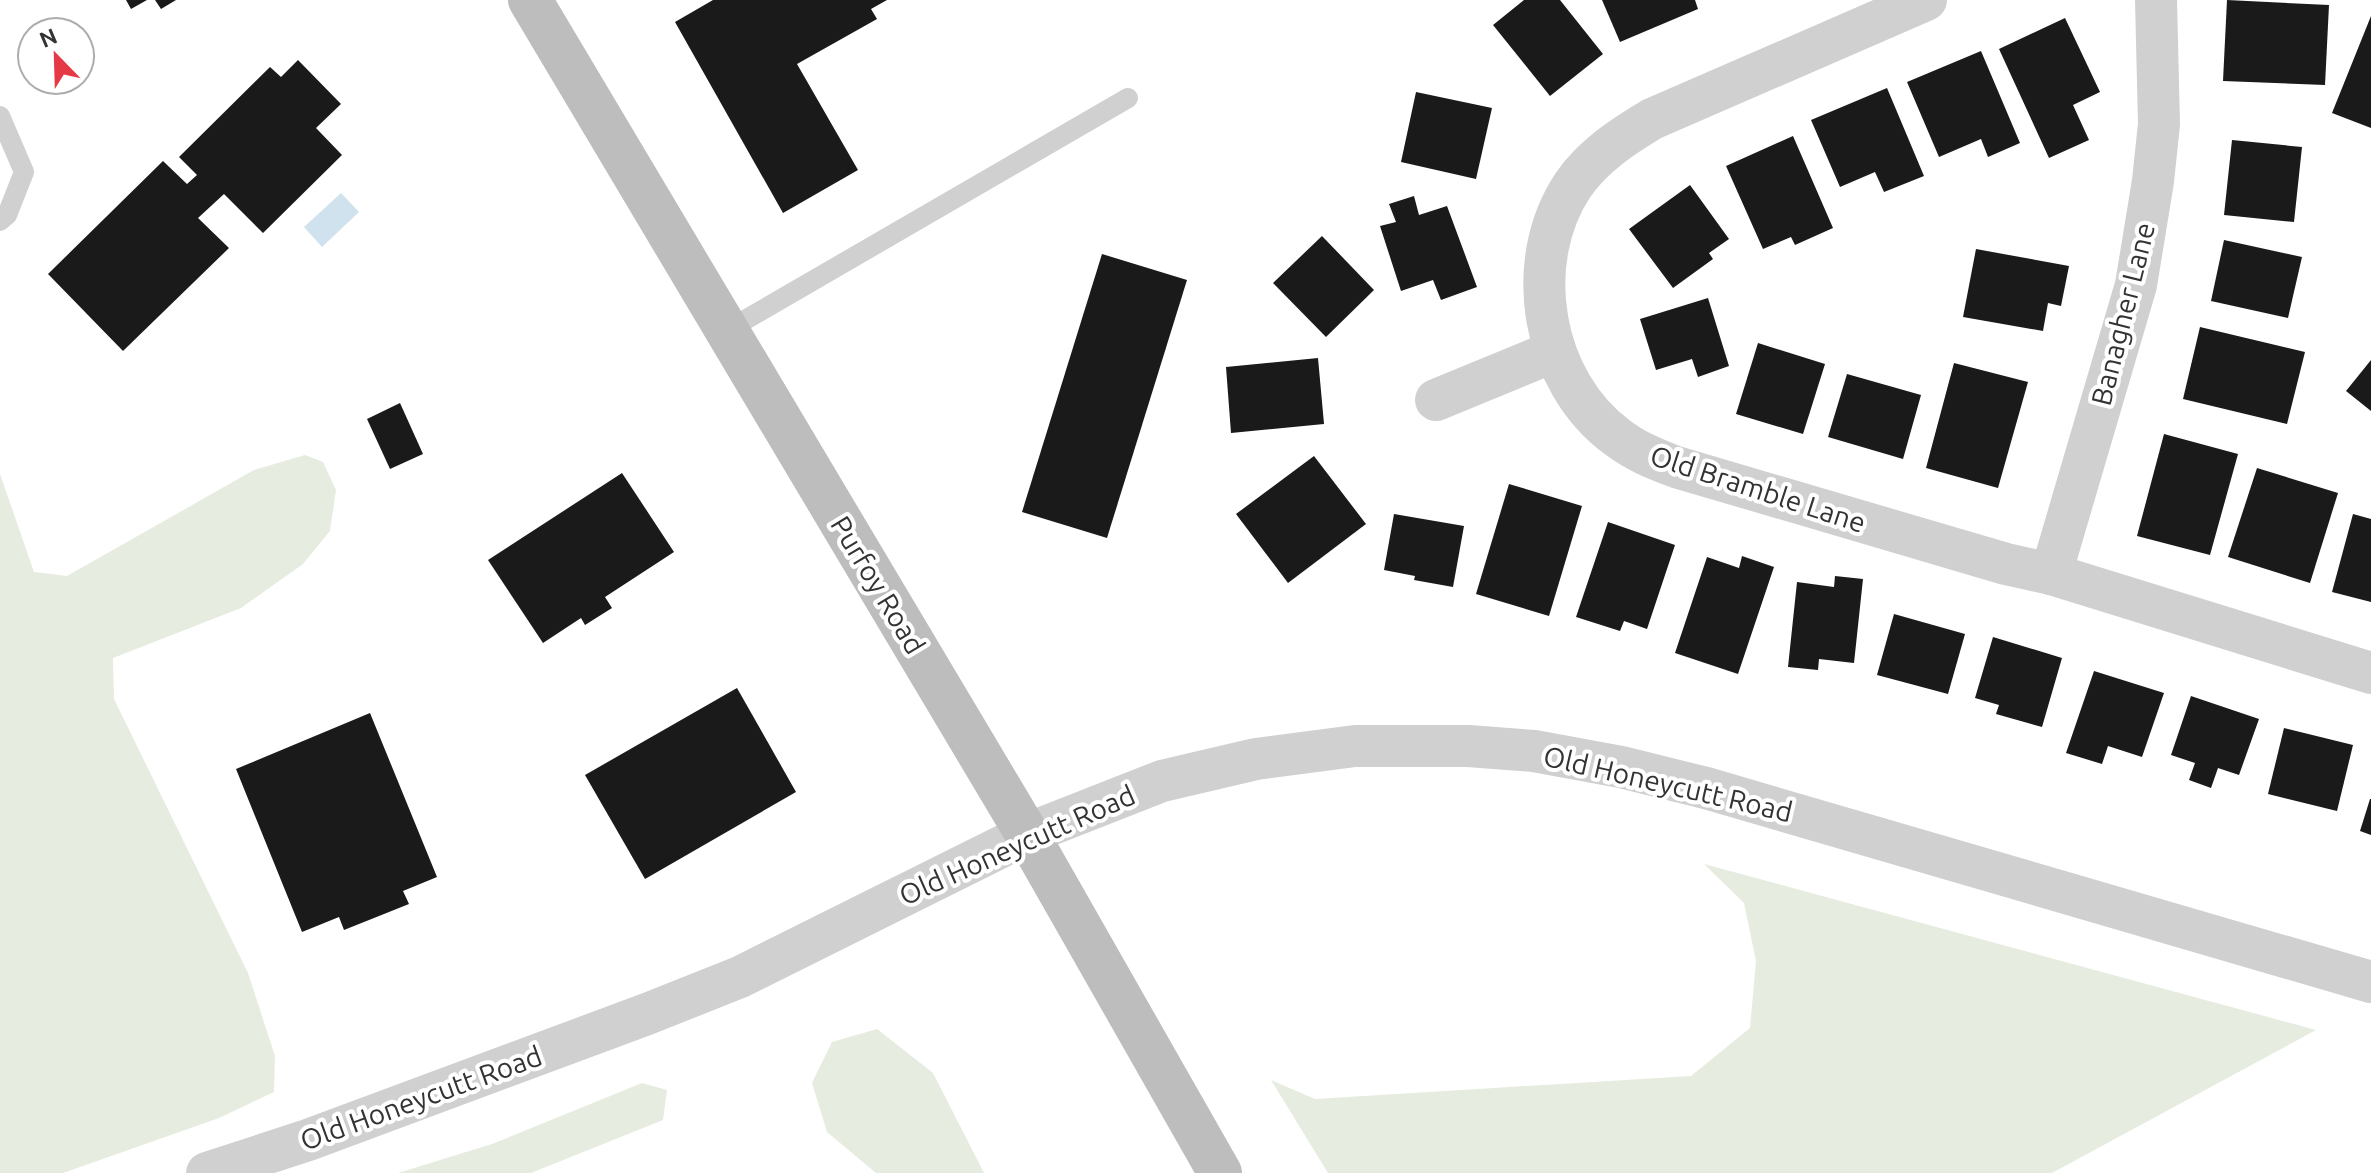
<svg xmlns="http://www.w3.org/2000/svg" width="2371" height="1173" font-family="Ubuntu,sans-serif">
  <rect width="100%" height="100%" fill="#fff"/>
  <!-- green -->
  <g fill="#e6ecdf">
    <polygon points="305,455 323,462 336,490 330,531 303,564 241,608 113,658 114,699 248,973 275,1056 274,1092 219,1118 63,1173 0,1173 0,474 34,572 67,576 254,470"/>
    <polygon points="1704,864 2316,1030 2052,1173 1328,1173 1271,1080 1315,1099 1691,1076 1750,1028 1756,961 1744,903"/>
    <polygon points="877,1029 933,1073 984,1173 876,1173 827,1132 812,1083 832,1042"/>
    <polygon points="642,1083 667,1090 663,1120 531,1173 398,1173 492,1144"/>
  </g>
  <!-- water -->
  <polygon fill="#cfe2ee" points="341,193 359,212 322,247 304,227"/>
  <!-- building -->
  <g fill="#1a1a1a">
    <polygon points="126,0 147,0 131,9"/>
    <polygon points="155,0 176,0 161,9"/>
    <polygon points="713,0 887,0 871,9 877,19 797,64 858,170 783,213 675,22"/>
    <polygon points="1524,0 1560,0 1603,54 1550,96 1493,25"/>
    <polygon points="1602,0 1695,0 1698,9 1620,42"/>
    <polygon points="2227,0 2329,5 2325,85 2223,81"/>
    <polygon points="2371,16 2371,128 2332,113"/>
    <polygon points="2065,18 2100,92 2073,105 2089,140 2049,158 1999,49"/>
    <polygon points="1981,51 2020,143 1988,157 1981,139 1939,157 1907,82"/>
    <polygon points="298,60 341,104 316,128 342,155 263,233 224,194 198,218 229,248 123,351 48,274 163,161 187,184 197,175 179,157 270,67 281,77"/>
    <polygon points="1887,88 1924,176 1884,192 1875,172 1840,187 1811,120"/>
    <polygon points="1416,92 1492,108 1476,179 1401,162"/>
    <polygon points="1793,136 1833,228 1795,245 1791,237 1763,249 1726,166"/>
    <polygon points="2232,140 2302,147 2294,222 2224,215"/>
    <polygon points="1690,185 1729,239 1709,253 1713,259 1673,288 1629,229"/>
    <polygon points="1414,196 1419,215 1447,206 1477,287 1441,300 1433,280 1401,291 1380,226 1396,222 1389,204"/>
    <polygon points="1322,236 1374,290 1326,337 1273,283"/>
    <polygon points="2224,240 2302,257 2288,318 2211,301"/>
    <polygon points="1976,249 2069,266 2061,306 2048,303 2043,331 1963,317"/>
    <polygon points="1102,254 1187,280 1107,538 1022,512"/>
    <polygon points="1708,298 1729,366 1698,377 1692,359 1656,370 1640,319"/>
    <polygon points="2200,327 2305,352 2287,424 2183,399"/>
    <polygon points="1758,343 1825,364 1803,434 1736,414"/>
    <polygon points="1318,358 1324,424 1231,433 1226,367"/>
    <polygon points="2371,360 2371,411 2346,391"/>
    <polygon points="1954,363 2028,382 1998,488 1926,468"/>
    <polygon points="1847,374 1921,395 1903,459 1828,437"/>
    <polygon points="400,403 423,454 390,469 367,419"/>
    <polygon points="2164,434 2238,454 2210,555 2137,536"/>
    <polygon points="1314,456 1366,524 1288,583 1236,514"/>
    <polygon points="2257,468 2338,493 2310,583 2228,557"/>
    <polygon points="622,473 674,552 605,597 612,608 585,625 581,618 543,643 488,560"/>
    <polygon points="1509,484 1582,506 1549,616 1476,594"/>
    <polygon points="1394,514 1464,526 1453,587 1414,580 1415,576 1384,570"/>
    <polygon points="2353,514 2371,519 2371,602 2332,592"/>
    <polygon points="1608,522 1675,545 1647,629 1624,621 1620,631 1576,617"/>
    <polygon points="1742,556 1774,567 1738,674 1675,653 1707,557 1739,568"/>
    <polygon points="1835,576 1863,579 1854,663 1819,659 1818,670 1788,667 1797,582 1834,587"/>
    <polygon points="1894,614 1965,634 1948,694 1877,675"/>
    <polygon points="1993,637 2062,658 2042,727 1996,714 1999,705 1975,698"/>
    <polygon points="2094,671 2164,693 2142,757 2108,746 2102,764 2066,753"/>
    <polygon points="737,688 796,792 645,879 585,775"/>
    <polygon points="2191,696 2259,719 2239,775 2218,768 2211,788 2189,780 2195,763 2171,755"/>
    <polygon points="370,713 437,877 403,891 409,904 344,930 339,917 302,932 236,769"/>
    <polygon points="2284,728 2353,745 2337,811 2268,794"/>
    <polygon points="2370,799 2371,799 2371,835 2360,831"/>
  </g>
  <g fill="none" stroke-linecap="round" stroke-linejoin="round">
    <!-- lane -->
    <g stroke="#d0d0d0" stroke-width="20">
      <polyline points="0,116 24,172 7,215 0,221"/>
      <polyline points="726,331 1128,98"/>
    </g>
    <!-- street -->
    <g stroke="#d0d0d0" stroke-width="42">
      <path d="M1926,0L1652,119C1622,137 1593,156 1573,185C1521,263 1542,382 1617,437C1635,451 1655,459 1676,467L2006,564L2051,574L2371,673"/>
      <polyline points="1436,400 1555,351"/>
      <polyline points="2051,574 2136,285 2153,181 2159,124 2156,0"/>
      <polyline points="207,1173 308,1140 647,1014 740,977 1027,834 1162,781 1256,759 1355,746 1468,746 1534,751 1621,767 1706,788 2371,982"/>
    </g>
    <!-- secondary -->
    <polyline stroke="#bdbdbd" stroke-width="44" points="530,0 1027,834 1220,1173"/>
  </g>
  <g text-anchor="middle" stroke-width="8" stroke-linejoin="round" paint-order="stroke">
    <!-- street labels -->
    <g font-size="28" fill="#333" stroke="#fff">
      <text transform="translate(2123 314) rotate(-76)" y="10">Banagher Lane</text>
      <text transform="translate(1758 489) rotate(18)" y="10">Old Bramble Lane</text>
      <text transform="translate(878 585) rotate(59)" y="10">Purfoy Road</text>
      <text transform="translate(1668 784) rotate(13)" y="10">Old Honeycutt Road</text>
      <text transform="translate(1017 845) rotate(-24)" y="10">Old Honeycutt Road</text>
      <text transform="translate(421 1098) rotate(-20)" y="10">Old Honeycutt Road</text>
    </g>
  </g>
  <!-- north arrow -->
  <g transform="translate(56 56) rotate(337)"><circle r="38" fill="#ffffff" stroke="#adadad" stroke-width="2"/>
  <path d="M0-6L14 30L0 20L-14 30Z" fill="#e63946"/>
  <text y="-12" font-size="22" font-weight="bold" text-anchor="middle" fill="#333333">N</text>
  </g>
</svg>
